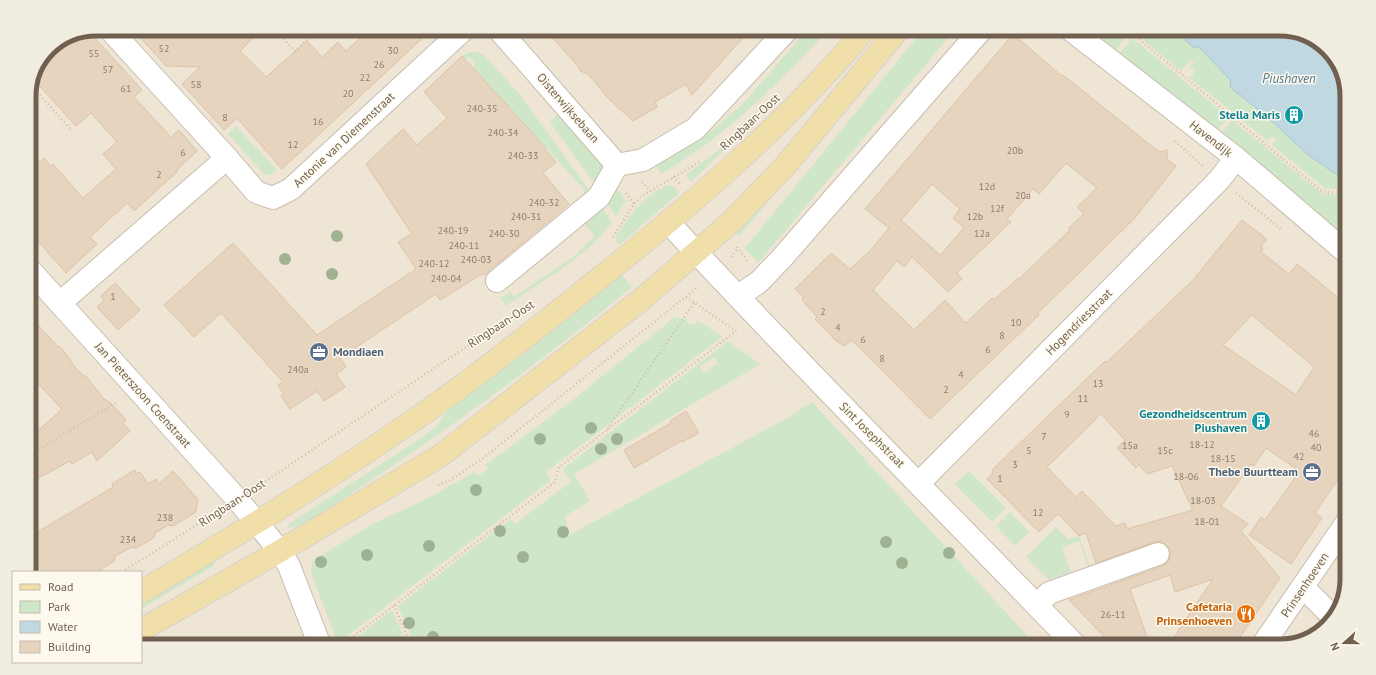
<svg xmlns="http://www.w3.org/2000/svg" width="1376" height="675" font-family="'PT Sans',sans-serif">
  <rect width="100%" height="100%" fill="#faf5e8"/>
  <!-- residential -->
  <polygon fill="#eee5d5" points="1280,29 1309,36 1336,59 1347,92 1347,579 1340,608 1317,635 1280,646 141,646 141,572 29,572 29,92 49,49 71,34"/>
  <!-- green -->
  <g fill="#d0e6c8" fill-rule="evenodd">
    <polygon points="1173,29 1193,47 1199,47 1254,108 1272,121 1307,154 1347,182 1347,190 1325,188 1272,145 1276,140 1272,136 1268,141 1190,78 1195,71 1190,67 1194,63 1190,60 1181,71 1136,34 1134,30"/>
    <polygon points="923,30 955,30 758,263 745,248"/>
    <polygon points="1089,30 1128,30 1129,33 1115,51"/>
    <path d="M806,31H828C777,84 726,137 661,174L656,165L707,132L709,133L742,105Z"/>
    <polygon points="1132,38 1228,117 1215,133 1119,54"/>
    <polygon points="470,52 478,52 485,56 520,95 592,194 589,198 583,192 585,190 473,68 475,63 469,57 465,59 462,56"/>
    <polygon points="558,114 604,168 596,185 550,122"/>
    <polygon points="1232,120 1323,194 1347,195 1347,240 1219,136"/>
    <polygon points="236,126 277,170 271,175 264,174 228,134"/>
    <polygon points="743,132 691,182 686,176 687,174"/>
    <polygon points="814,146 741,234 739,235 732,228"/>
    <polygon points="613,182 626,201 616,216 605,200"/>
    <path d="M669,185L674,187L679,193L619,245L616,241V236C630,216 645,194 669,185Z"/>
    <path d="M599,204L612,222C584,260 542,280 506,306L501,298L511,292L514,297L573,257L595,236L581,220Z"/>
    <path d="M620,273L632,287C529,372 421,449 309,521L296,527L287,528L289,524L424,436L437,426L450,407Z"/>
    <polygon points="675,317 687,319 687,323 695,325 696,321 699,321 722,337 546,472 551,480 338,643 311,573 312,561 375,523 430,497 474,472 478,476 488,469 485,465 573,400"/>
    <path d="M728,341L791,386L776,400L790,386L760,364L574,474L590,501L565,516L569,535L786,419L812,402L1037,646H415L398,606L511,519L515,524L571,482L563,469ZM714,357L718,363L704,373L700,367Z"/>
    <polygon points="969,471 1006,508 992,522 955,484"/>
    <polygon points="1010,512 1029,532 1015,546 996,526"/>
    <polygon points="1056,527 1068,539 1079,536 1091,569 1089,569 1079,541 1062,547 1071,572 1050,579 1051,582 1026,557"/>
    <polygon points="211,558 215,565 141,609 141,600"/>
    <polygon points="392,610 408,646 346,646"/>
  </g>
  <!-- water -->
  <polygon fill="#bfd8e1" stroke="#a6c5d2" points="1173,29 1280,29 1309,36 1336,59 1347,92 1347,182 1307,154 1272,121 1230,87 1231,81 1199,47 1193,47"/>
  <!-- building -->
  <g fill="#e7d4be" stroke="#ddc2a5" fill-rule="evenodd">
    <polygon points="749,31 692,95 686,84 655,102 657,107 633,121 608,98 588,74 580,71 578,66 547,32"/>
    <polygon points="258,33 240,51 266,77 307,41 322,57 338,42 346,51 366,33 428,33 282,169 237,118 224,130 182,84 200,67 166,66 137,34"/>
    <polygon points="71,34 92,35 142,90 134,97 171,137 179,130 197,151 178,169 177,172 134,211 127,203 90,237 97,244 66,273 29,231 29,171 44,158 51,166 53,164 83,198 116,169 103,154 117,142 91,113 76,126 34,80 49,49"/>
    <path d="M1013,34L1062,76L1063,75L1159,152L1167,150V159L1176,166L1134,219L1038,313L1039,315L930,419L852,340L844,346L836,341L815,319L817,317L802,300L804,298L795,289L831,253L850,269L870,251L889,228L865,209ZM1066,163L1097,188L1077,207L1084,214L1069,228L1070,230L1019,279L1018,278L994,300L992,298L966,323L945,300L914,330L873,290L897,261L904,267L912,257L948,292L962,279L957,273L1011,222L1007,219L1033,189L1039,194ZM932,184L960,209L953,218L964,228L940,255L901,220Z"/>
    <polygon points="462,56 546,148 545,149 556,162 543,173 569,204 484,275 482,274 440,300 436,294 340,358 346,367 336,374 345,387 324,401 317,391 290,409 281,396 283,393 278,385 283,382 221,313 194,337 164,305 233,243 317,335 416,269 398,242 412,234 366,164 403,129 417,145 447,118 424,92"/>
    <path d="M1242,220L1267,239L1261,246L1263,248L1261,252L1289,274L1297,264L1347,305V466L1315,513L1322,518L1291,564L1249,535L1261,517L1265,520L1295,478L1290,475L1295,468L1266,448L1254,466L1251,464L1221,506L1248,524L1241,531L1280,578L1234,646H1168L1213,579L1175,592L1170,575L1130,589L1150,646H1113L1069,600L1163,566L1168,562L1170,556V549L1166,545L1161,542H1154L1096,563L1086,533L1079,536L1058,514L1039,532L987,479L994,471L992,470L1049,415L1105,361L1106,363L1193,280ZM1252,315L1314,367L1296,395L1223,345ZM1101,414L1125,440L1117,448L1136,468L1139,465L1147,474L1172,466L1193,510L1127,529L1125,523L1116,526L1082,491L1076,497L1047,467Z"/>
    <polygon points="115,283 140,310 118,330 97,307 104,301 101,296"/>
    <polygon points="29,315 58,347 60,347 71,360 71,362 83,376 86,376 104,399 111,403 126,420 123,423 130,431 97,461 92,452 72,464 70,461 29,483 29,439 62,409 29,374"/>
    <polygon points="686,411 699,433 682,442 681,441 634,468 624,450 671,423 670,421"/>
    <polygon points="135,470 136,474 140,472 148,484 156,479 159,484 173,471 198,499 196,512 173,526 168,525 155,533 154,538 136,548 132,547 115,556 114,561 97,572 29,572 29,537 113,487 112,484"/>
  </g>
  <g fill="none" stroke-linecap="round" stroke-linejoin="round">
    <!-- minor casing -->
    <g stroke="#c8bdad" stroke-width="24">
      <g id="minor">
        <polyline points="1071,30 1236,158 1347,253"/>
        <polyline points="501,32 617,165 643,160 695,129 786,31"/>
        <polyline points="114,34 227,158"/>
        <path d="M668,222C801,366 940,505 1076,646"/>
        <polyline points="29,269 237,499 280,551 289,566 320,646"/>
        <polyline points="497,281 599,197 617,165"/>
        <polyline points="738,296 759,282 781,259 981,30"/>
        <polyline points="60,303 227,158 256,192 273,198 291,189 461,32"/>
        <polyline points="919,483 1219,180 1236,158"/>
        <polyline points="1304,588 1333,617"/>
        <polyline points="1037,605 1049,593 1158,554"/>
        <polyline points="1262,646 1347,522"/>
      </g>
    </g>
    <!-- major casing -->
    <g stroke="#d7d2ce" stroke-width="24">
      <g id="major">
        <path d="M141,592C232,538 323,483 411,422C473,380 532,332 591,285C688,208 784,126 864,31"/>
        <polyline points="141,630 280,551 440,456 641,300 731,222 785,166 897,31"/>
      </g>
    </g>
    <!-- path -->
    <g stroke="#d1bda6" stroke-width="2.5" stroke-dasharray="1 3" stroke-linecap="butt">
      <polyline points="1132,30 1134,35 1323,192 1347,193"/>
      <polyline points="278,33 295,51 314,33"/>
      <polyline points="32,86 72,131"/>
      <polyline points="1175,141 1203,166"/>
      <polyline points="673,177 680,184"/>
      <polyline points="642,182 650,191"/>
      <polyline points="626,193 634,204"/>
      <polyline points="1236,193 1282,230"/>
      <polyline points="613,237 634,204 642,196 701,161"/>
      <polyline points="737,247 748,262"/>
      <polyline points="731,257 738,248"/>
      <polyline points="1339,275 1347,281"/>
      <polyline points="686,297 736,331"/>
      <polyline points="607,429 694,303"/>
      <polyline points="29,455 118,402"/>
      <polyline points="438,485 449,481 482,459 698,287"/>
      <polyline points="255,488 514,315"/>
      <polyline points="122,572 219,511"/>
      <polyline points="394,605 411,646"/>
      <polyline points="341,646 555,482 559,467 736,331"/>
    </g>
    <!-- minor -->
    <use href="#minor" stroke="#fff" stroke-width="22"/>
    <!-- major -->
    <use href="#major" stroke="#f1dfa9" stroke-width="22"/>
  </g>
  <!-- trees -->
  <g fill="#9fb292">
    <circle cx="337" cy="236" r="6"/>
    <circle cx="285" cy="259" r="6"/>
    <circle cx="332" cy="274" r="6"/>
    <circle cx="591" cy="428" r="6"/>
    <circle cx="540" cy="439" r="6"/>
    <circle cx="617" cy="439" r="6"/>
    <circle cx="601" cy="449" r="6"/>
    <circle cx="476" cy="490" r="6"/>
    <circle cx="500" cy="531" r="6"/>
    <circle cx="563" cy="532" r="6"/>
    <circle cx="886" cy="542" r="6"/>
    <circle cx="429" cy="546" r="6"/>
    <circle cx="949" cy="553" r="6"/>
    <circle cx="367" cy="555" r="6"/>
    <circle cx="523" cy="557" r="6"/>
    <circle cx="321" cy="562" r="6"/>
    <circle cx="902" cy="563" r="6"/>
    <circle cx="409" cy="623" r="6"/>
    <circle cx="433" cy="637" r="6"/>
  </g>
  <!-- icons -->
  <defs>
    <g id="building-disc" transform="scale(1)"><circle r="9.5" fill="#0f9aa8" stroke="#fdf9ee"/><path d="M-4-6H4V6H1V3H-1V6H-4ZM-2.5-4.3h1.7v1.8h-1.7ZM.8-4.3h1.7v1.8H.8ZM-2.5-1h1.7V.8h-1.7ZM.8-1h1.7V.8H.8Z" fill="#fff"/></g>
    <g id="office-disc" transform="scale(1)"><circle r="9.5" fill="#5c6f8a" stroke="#fdf9ee"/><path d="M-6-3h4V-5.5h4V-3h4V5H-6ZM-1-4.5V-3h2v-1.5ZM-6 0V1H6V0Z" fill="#fff"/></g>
    <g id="restaurant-disc" transform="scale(1)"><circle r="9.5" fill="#e8710a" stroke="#fdf9ee"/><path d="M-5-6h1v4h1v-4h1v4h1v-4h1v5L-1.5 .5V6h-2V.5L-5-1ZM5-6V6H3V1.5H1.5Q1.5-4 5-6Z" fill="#fff"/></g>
  </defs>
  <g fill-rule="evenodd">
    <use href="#building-disc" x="1294" y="115"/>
    <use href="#office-disc" x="319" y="352"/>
    <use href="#building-disc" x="1261" y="421"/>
    <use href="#office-disc" x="1312" y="472"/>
    <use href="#restaurant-disc" x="1246" y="614"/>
  </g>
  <g text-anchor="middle" stroke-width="3" stroke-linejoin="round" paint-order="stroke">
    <!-- number labels -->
    <g font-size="10" fill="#8e7d6b">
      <text x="164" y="52">52</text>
      <text x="393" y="54">30</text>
      <text x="94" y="57">55</text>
      <text x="379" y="68">26</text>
      <text x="108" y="73">57</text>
      <text x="365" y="81">22</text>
      <text x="196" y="88">58</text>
      <text x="126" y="92">61</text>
      <text x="348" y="97">20</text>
      <text x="482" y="112">240-35</text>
      <text x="225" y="121">8</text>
      <text x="318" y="125">16</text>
      <text x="503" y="136">240-34</text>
      <text x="293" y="148">12</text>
      <text x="1015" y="154">20b</text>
      <text x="183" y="156">6</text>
      <text x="523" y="159">240-33</text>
      <text x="159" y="178">2</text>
      <text x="987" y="190">12d</text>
      <text x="1023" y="199">20a</text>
      <text x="544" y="206">240-32</text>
      <text x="997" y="212">12f</text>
      <text x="526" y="220">240-31</text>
      <text x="975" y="220">12b</text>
      <text x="453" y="234">240-19</text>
      <text x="504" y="237">240-30</text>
      <text x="982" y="237">12a</text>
      <text x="464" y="249">240-11</text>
      <text x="476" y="263">240-03</text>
      <text x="434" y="267">240-12</text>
      <text x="446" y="282">240-04</text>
      <text x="113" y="300">1</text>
      <text x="823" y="315">2</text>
      <text x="1016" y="326">10</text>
      <text x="838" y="331">4</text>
      <text x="1002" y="339">8</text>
      <text x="863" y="343">6</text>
      <text x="988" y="353">6</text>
      <text x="882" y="362">8</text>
      <text x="298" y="373">240a</text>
      <text x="961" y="378">4</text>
      <text x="1098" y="387">13</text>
      <text x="946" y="393">2</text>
      <text x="1083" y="402">11</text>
      <text x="1067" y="418">9</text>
      <text x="1314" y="437">46</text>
      <text x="1044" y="440">7</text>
      <text x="1202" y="448">18-12</text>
      <text x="1130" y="449">15a</text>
      <text x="1316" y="451">40</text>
      <text x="1029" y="454">5</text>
      <text x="1165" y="454">15c</text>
      <text x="1299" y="460">42</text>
      <text x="1223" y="462">18-15</text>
      <text x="1015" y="468">3</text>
      <text x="1186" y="480">18-06</text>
      <text x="1000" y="482">1</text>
      <text x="1203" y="504">18-03</text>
      <text x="1038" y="516">12</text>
      <text x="165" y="521">238</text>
      <text x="1207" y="525">18-01</text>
      <text x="128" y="543">234</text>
      <text x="1113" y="618">26-11</text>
    </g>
    <!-- street labels -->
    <g font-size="12" fill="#71604f" stroke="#fdf9ee">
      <text transform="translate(568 108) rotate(49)" y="4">Oisterwijksebaan</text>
      <text transform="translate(750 122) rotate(-43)" y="4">Ringbaan-Oost</text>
      <text transform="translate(1211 139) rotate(38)" y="4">Havendijk</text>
      <text transform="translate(344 140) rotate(-43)" y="4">Antonie van Diemenstraat</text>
      <text transform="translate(1079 322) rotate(-45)" y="4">Hogendriesstraat</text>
      <text transform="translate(501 324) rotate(-33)" y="4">Ringbaan-Oost</text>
      <text transform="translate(143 395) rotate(48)" y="4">Jan Pieterszoon Coenstraat</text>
      <text transform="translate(872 435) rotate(45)" y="4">Sint Josephstraat</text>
      <text transform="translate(232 503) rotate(-33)" y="4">Ringbaan-Oost</text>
      <text transform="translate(1305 585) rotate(-56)" y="4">Prinsenhoeven</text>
    </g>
    <!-- culture labels -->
    <g font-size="12" font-weight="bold" fill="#0d838f" stroke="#fdf9ee" text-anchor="end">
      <text x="1280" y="119">Stella Maris</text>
      <text x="1247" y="418">Gezondheidscentrum<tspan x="1247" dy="14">Piushaven</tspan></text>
    </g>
    <!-- service labels -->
    <g font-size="12" font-weight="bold" fill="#4e5e75" stroke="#fdf9ee" text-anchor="start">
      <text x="333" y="356">Mondiaen</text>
      <text x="1298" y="476" text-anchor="end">Thebe Buurtteam</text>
    </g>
    <!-- food labels -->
    <g font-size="12" font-weight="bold" fill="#c56008" stroke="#fdf9ee" text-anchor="end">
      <text x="1232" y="611">Cafetaria<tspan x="1232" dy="14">Prinsenhoeven</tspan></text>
    </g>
    <!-- water labels -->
    <g font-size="13" font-style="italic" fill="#4f7889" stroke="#fdf9ee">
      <text x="1289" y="83">Piushaven</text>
    </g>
  </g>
  <!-- crop -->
  <path d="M0 0H1376V675H0ZM96 36H1280A60 60 0 0 1 1340 96V579A60 60 0 0 1 1280 639H96A60 60 0 0 1 36 579V96A60 60 0 0 1 96 36Z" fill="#f2ede1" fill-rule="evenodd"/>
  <path fill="none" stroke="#71604f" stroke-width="5" d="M96 36H1280A60 60 0 0 1 1340 96V579A60 60 0 0 1 1280 639H96A60 60 0 0 1 36 579V96A60 60 0 0 1 96 36Z"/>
  <!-- legend -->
  <rect x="12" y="571" width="130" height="92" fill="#fdf9ee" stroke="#c5bcae"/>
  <rect x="20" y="584" width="20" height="6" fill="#f1dfa9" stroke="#c5bcae"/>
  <text x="48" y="591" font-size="12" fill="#71604f">Road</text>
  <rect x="20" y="601" width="20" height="12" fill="#d0e6c8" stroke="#c5bcae"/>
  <text x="48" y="611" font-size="12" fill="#71604f">Park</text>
  <rect x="20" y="621" width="20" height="12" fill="#bfd8e1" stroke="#c5bcae"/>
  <text x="48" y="631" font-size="12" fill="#71604f">Water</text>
  <rect x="20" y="641" width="20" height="12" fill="#e7d4be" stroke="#c5bcae"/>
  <text x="48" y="651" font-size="12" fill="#71604f">Building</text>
  <!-- north arrow -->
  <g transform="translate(1344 643) rotate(249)" stroke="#fdf9ee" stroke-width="3" paint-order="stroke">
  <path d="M0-3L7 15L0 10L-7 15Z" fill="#71604f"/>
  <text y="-6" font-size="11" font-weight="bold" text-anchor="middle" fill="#71604f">N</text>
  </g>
</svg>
